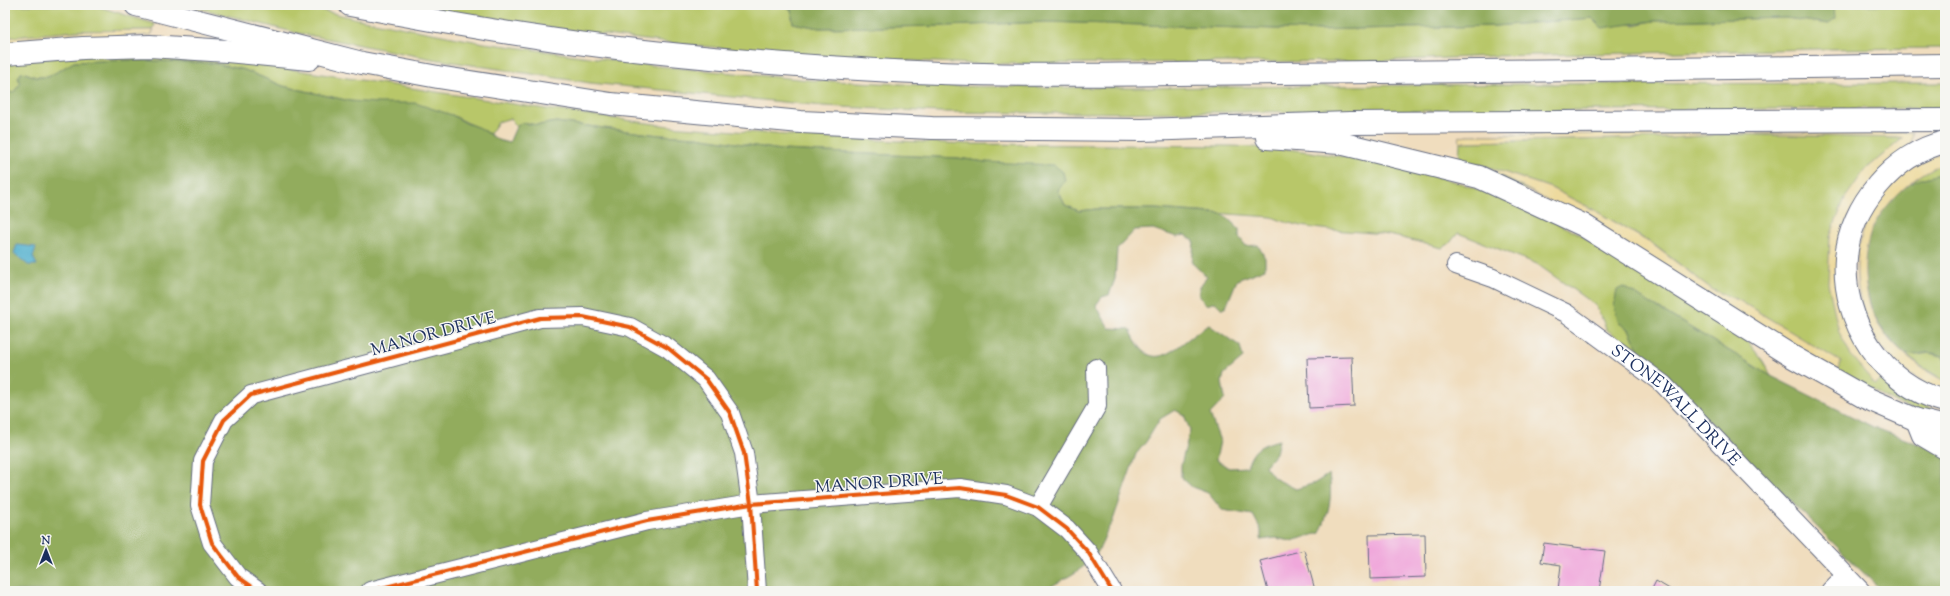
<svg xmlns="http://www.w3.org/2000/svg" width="1950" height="596" font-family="'Sorts Mill Goudy',serif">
  <rect width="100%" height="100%" fill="#f6f6f2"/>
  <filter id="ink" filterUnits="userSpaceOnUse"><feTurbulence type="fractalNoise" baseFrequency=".025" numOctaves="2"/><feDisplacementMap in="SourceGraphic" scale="8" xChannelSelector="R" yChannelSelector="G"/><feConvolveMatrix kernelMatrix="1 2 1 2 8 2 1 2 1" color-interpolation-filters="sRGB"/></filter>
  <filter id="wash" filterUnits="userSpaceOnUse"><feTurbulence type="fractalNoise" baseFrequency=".012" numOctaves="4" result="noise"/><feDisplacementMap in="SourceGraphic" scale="16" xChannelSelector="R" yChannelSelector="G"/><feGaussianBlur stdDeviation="0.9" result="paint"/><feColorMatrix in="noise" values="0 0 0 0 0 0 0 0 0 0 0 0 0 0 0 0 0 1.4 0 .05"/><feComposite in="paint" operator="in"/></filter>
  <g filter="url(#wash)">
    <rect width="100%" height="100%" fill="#f0ddbe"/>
    <!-- green -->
    <g fill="#b8c769" stroke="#6a7b64">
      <polygon points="5,5 93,5 155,24 153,30 77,31 5,38"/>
      <polygon points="186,5 299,5 358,19 484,43 657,66 810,80 945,86 1129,88 1528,84 1945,83 1945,108 1046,113 939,112 823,106 590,83 433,59 297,33"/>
      <polygon points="413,5 608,5 632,8 636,5 768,5 782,6 791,9 793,23 819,28 945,26 1046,22 1310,30 1495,26 1592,18 1635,25 1652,21 1786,18 1829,24 1834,7 1830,5 1945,5 1945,48 1817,49 1493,56 1381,61 974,64 782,54 661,42 544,27"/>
      <path d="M110,53L226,59L539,108L669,126L828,138L970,144L1232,146L1288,149L1353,158L1410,169L1463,184L1511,202L1574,231L1747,341L1763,361L1771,376L1623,287L1619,323L1629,329L1640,353L1607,330L1596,306L1537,264L1458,233L1449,244L1442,248C1424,244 1406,238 1388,235C1349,229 1309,233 1272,217L1155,209H1096L1079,211L1065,205L1058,190L1065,181L985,162L958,158L781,150L697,137L659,135L556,122L539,125L521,123L516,127L511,118L498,122L490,134L452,115L350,101L283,86L245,70L212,63L131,60L74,62L48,77H36L22,72L20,84L13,93L7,91L5,88V62Z"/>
      <polygon points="1728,134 1903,138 1865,170 1830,237 1875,383 1882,380 1896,391 1933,409 1931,416 1901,405 1829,367 1840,362 1740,301 1713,290 1653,244 1594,210 1551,188 1479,164 1534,193 1459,163 1460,142 1670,138"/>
      <polygon points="1945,163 1945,173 1924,178 1906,186 1929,169"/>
      <polygon points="1930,353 1945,357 1945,381 1919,365 1905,354 1916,355"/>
    </g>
    <!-- forest -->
    <g fill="#92ac5d" stroke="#566e5e">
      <polygon points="768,5 1102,5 1142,8 1151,5 1830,5 1834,7 1835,18 1829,24 1786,18 1653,21 1602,28 1592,18 1495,26 1310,30 1046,22 945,26 819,28 793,23 791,9 782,6"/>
      <path d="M131,60L212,63L245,70L283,86L350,101L377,103H415L452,115L466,123L480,128L498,140L509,143L516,127L521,123L539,125L556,122L659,135L697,137L781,150L958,158L985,162L1054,165L1063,172L1065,181L1058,190L1065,205L1079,211L1096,209H1155L1223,214L1239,229V237L1246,246L1258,245L1265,258V269L1237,280L1226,307L1222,309L1215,302L1207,305L1199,297V287L1207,277L1192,263L1194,241L1185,235L1177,237L1153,229L1135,230L1117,249L1115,279L1109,295L1102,297L1096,305L1109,328L1130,329C1153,384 1177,342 1209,325L1240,346L1243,358L1224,374L1222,382L1225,398L1210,414L1220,441L1216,460L1229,468L1247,467C1253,448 1261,445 1279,440L1276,453L1265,466L1274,478L1296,489L1315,483L1329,474C1333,498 1329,511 1320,533L1291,541L1276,538L1261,540V530L1253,515L1222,510L1208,493L1192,487L1181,477V465L1190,430L1184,415L1175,410L1160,419L1146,442L1136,454L1112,523C1104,532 1103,546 1095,556C1082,571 1060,581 1043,591H5V88L7,91L13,93L20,84L18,77L22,72L36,77H48L74,62Z"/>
      <path d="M1945,173V357C1940,355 1935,353 1930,353C1922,352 1915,357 1906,354C1897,350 1889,337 1883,330C1865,307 1859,260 1870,233C1877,216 1891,199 1905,187C1915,179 1932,176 1945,173Z"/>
      <polygon points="1623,287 1771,376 1873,427 1945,454 1945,591 1882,591 1640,353 1629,329 1619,323 1614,306 1617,290"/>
    </g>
    <!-- sand -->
    <g fill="#eeda9e" stroke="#84847e">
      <polygon points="154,30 151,35 72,39 5,46 5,38 77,31"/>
      <polygon points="1912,132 1911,145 1851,215 1853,339 1882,380 1875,384 1852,357 1839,332 1828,283 1830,237 1845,198 1865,170 1903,138 1728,134 1670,138 1460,142 1459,137 1466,135"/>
      <path d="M1945,150V163C1925,170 1910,182 1895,197C1886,207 1874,221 1870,235C1861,263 1864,298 1878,324C1892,348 1920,369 1945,381V394C1926,384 1906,375 1891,359C1843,306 1845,224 1900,176C1913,165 1929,158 1945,150Z"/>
      <polygon points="1476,163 1551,188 1594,210 1652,244 1713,290 1740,301 1841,362 1839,370 1829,367 1534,193"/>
    </g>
    <!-- water -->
    <polygon fill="#4eaecd" stroke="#346e96" points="17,245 36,247 33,257 37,265 28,265 14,253"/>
    <g id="blocks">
      <!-- building -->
      <g fill="#f0a8db">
        <polygon points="1352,357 1354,406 1309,408 1307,358"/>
        <polygon points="1425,534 1426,577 1370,579 1369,535"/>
        <polygon points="1544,543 1605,551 1599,591 1558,590 1561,565 1541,562"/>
        <polygon points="1304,550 1315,590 1268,591 1260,561"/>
        <polygon points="1656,581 1673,591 1651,591"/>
      </g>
    </g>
  </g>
  <g filter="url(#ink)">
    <use href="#blocks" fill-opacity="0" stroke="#666c80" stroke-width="1"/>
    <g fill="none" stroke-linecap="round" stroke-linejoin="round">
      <!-- street casing -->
      <g stroke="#666c80" stroke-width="20">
        <g id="street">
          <path id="s1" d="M1456,265L1493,278L1566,313L1663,384L1861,591"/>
          <polyline points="1038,507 1097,406 1096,368"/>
          <polyline points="258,591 238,577 212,543 200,505 203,461 224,420 251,395 540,318 583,317 630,327 668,348 706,379 730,413 744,453 751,504 757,591"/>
          <polyline points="370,591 647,521 751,504 960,488 1006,495 1038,507 1067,529 1088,552 1112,591"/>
          <polyline points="1830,591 1846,575"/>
        </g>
      </g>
      <!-- highway casing -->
      <g stroke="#666c80" stroke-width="24">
        <g id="highway">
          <polyline points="136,5 362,63 438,77 611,104 801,122 932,128 1142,130 1350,123 1945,120"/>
          <path d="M350,5C418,18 487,30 556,40C662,55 769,64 876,70C1010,78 1144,74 1278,73C1500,71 1723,69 1945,65"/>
          <polyline points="5,54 83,48 150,46 227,51 309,59"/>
          <polyline points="1267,138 1340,143 1479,177 1583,225 1793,357 1864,397 1917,420 1945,427"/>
          <path d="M1945,142C1894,154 1850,206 1846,258C1841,321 1883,386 1945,401"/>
          <polyline points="1917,420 1923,435 1945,448"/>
        </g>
      </g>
      <!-- street -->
      <use href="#street" stroke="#fff" stroke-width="18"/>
      <!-- highway -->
      <use href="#highway" stroke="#fff" stroke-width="22"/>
      <!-- cycleway casing -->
      <g stroke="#f6f6f2" stroke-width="6">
        <g id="cycleway">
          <polyline points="258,591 238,577 212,543 200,505 203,461 224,420 251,395 540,318 583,317 630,327 668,348 706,379 730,413 744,453 751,504 757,591"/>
          <polyline points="370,591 647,521 751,504 960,488 1006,495 1038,507 1067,529 1088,552 1112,591"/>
        </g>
      </g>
      <!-- cycleway -->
      <use href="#cycleway" stroke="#e8590c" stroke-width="4"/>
    </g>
  </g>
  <g text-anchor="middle" stroke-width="3" stroke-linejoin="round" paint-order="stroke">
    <!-- street labels -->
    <g font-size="17" fill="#1b2f5e" stroke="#f6f6f2">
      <text transform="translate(433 333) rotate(-15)" y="6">MANOR DRIVE</text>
      <text dy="6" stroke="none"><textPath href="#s1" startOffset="264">STONEWALL DRIVE</textPath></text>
      <text transform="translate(879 482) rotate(-4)" y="6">MANOR DRIVE</text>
    </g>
  </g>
  <!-- margin -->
  <rect width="1950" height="596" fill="none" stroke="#f6f6f2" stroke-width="20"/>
  <!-- north arrow -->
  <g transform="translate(46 550)" stroke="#f6f6f2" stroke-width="3" paint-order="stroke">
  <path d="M0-3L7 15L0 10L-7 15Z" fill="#1b2f5e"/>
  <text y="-6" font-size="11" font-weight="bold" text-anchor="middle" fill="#1b2f5e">N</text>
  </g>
</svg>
